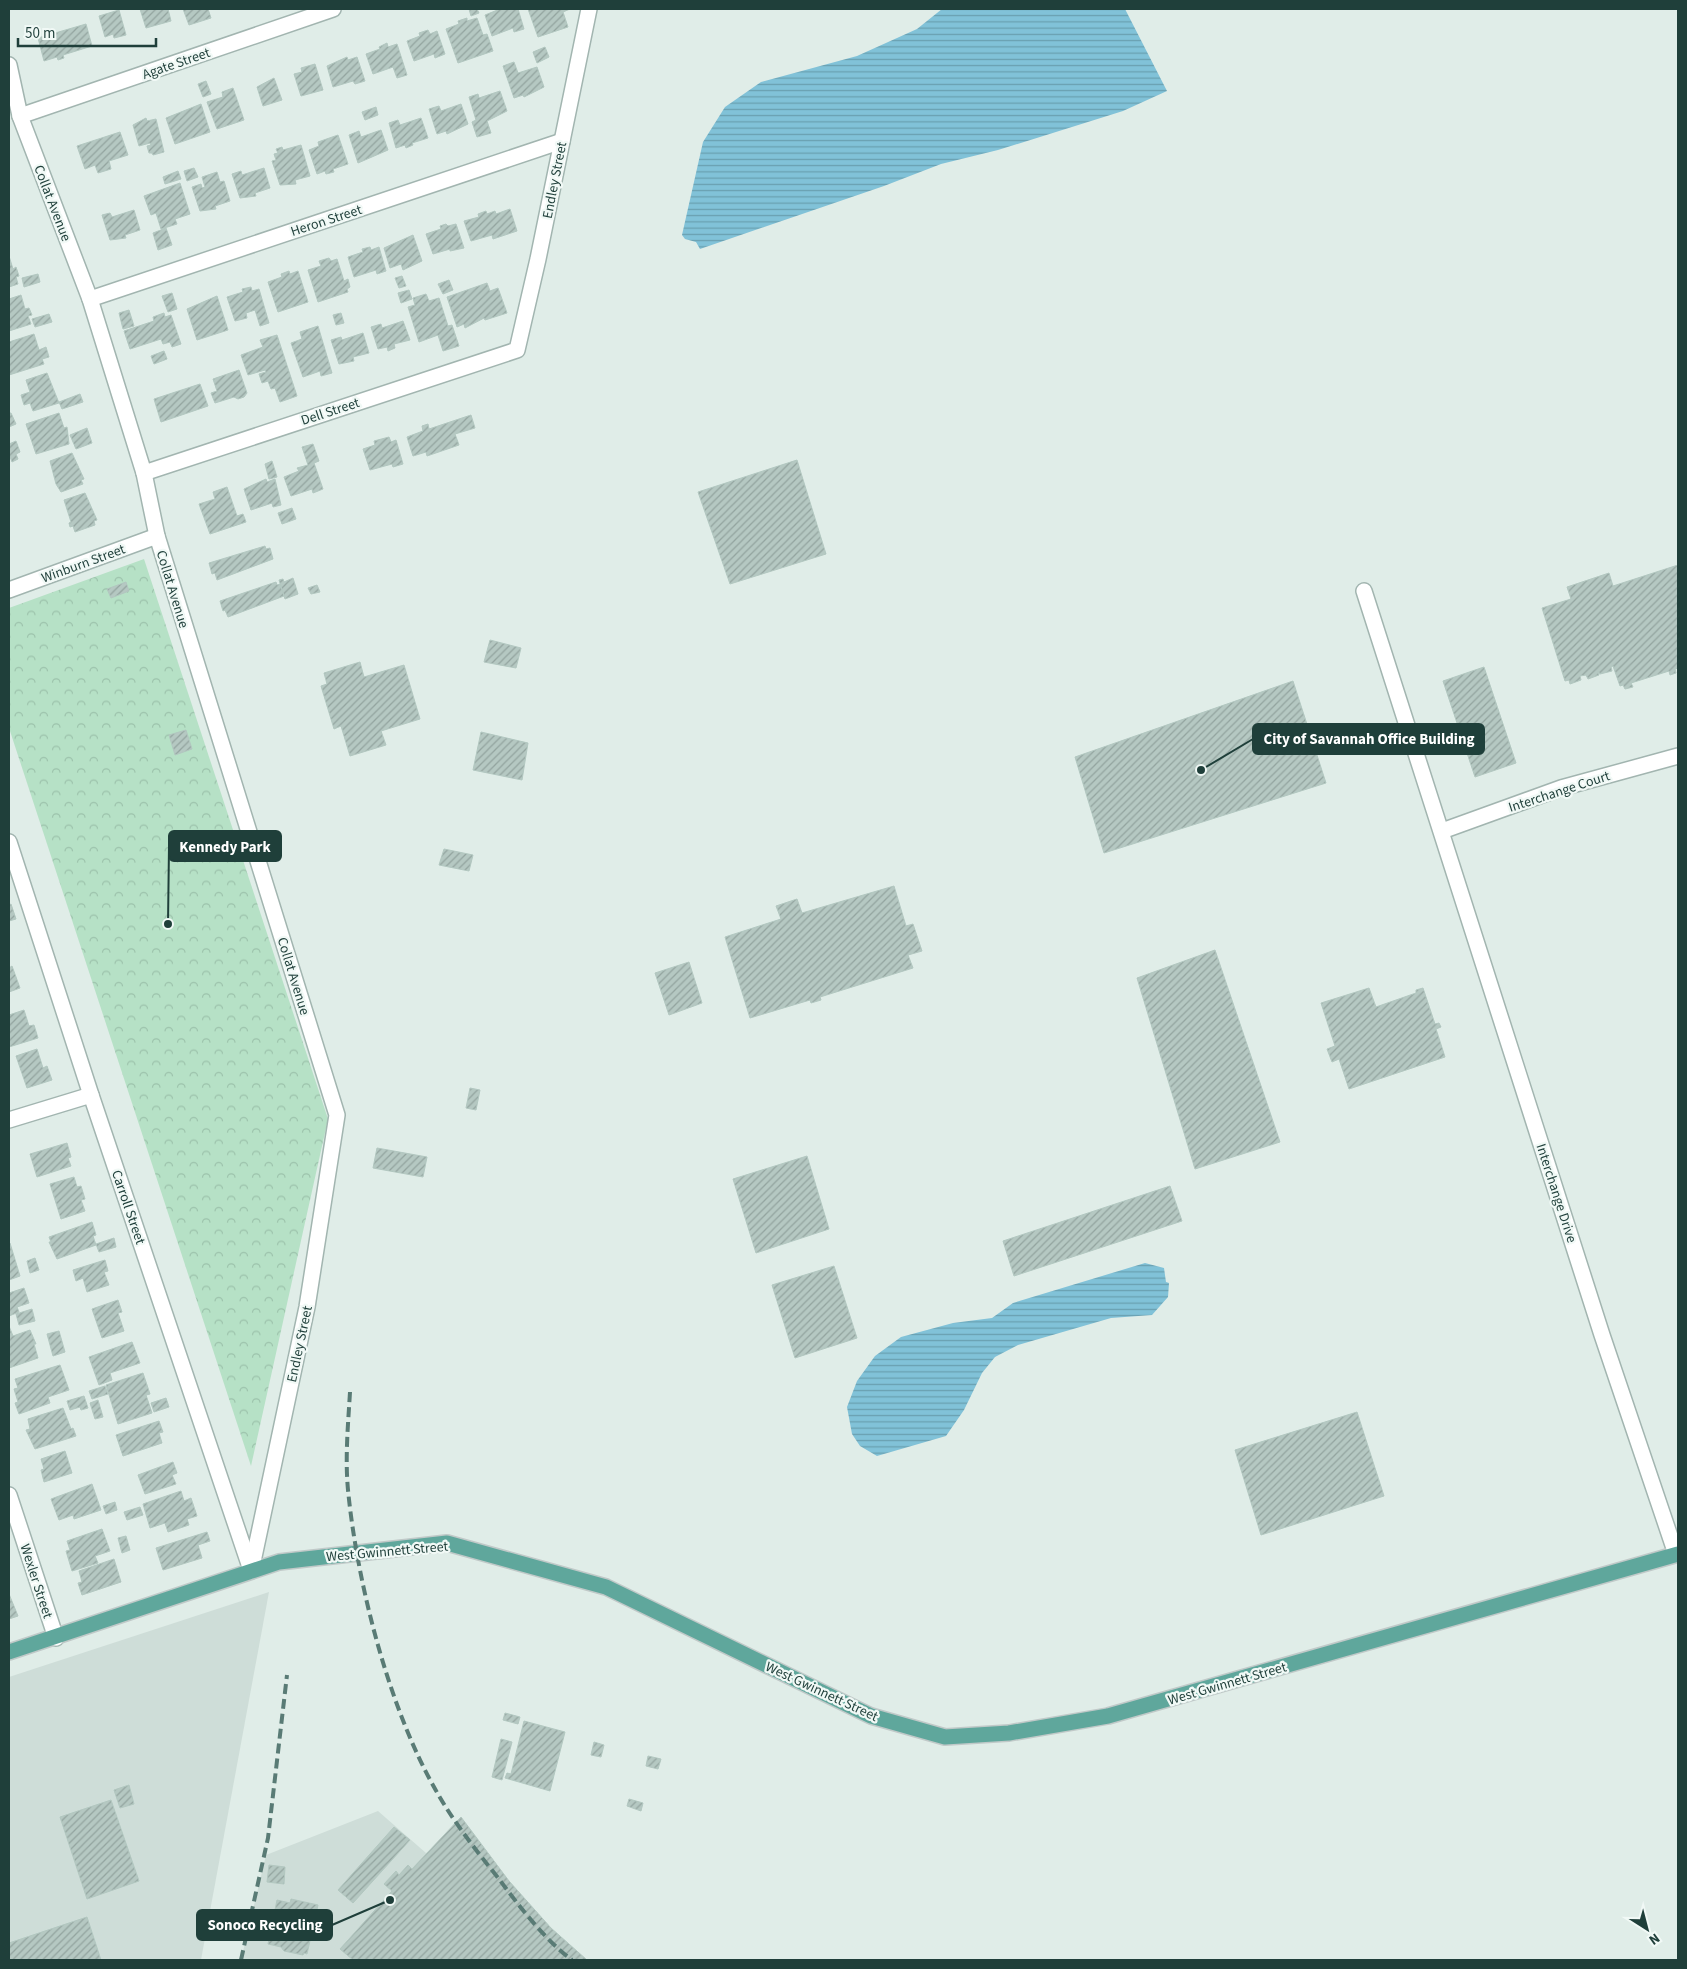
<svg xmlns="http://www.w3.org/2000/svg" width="1687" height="1969" font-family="'Source Sans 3',sans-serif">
  <defs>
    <pattern id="forest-crowns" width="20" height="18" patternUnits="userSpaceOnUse" patternTransform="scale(1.25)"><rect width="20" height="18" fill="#b6e1c6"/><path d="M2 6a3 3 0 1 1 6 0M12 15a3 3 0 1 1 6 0" fill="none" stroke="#9cc2ab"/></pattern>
    <pattern id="water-rules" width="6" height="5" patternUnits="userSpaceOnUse" patternTransform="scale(1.25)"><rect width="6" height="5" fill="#81c2d8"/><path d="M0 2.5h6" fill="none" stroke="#699fb0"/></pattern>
    <pattern id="building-hatch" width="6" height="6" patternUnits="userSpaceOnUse" patternTransform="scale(1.25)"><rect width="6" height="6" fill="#b5c8c2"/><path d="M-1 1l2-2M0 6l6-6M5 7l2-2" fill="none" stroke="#93a49f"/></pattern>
  </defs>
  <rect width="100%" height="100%" fill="#e0ede8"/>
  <!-- built -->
  <g fill="#ceddd8">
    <polygon points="269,1592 201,1960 9,1960 9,1677"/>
    <polygon points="378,1811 426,1853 461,1823 561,1944 586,1960 241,1960 266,1855"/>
  </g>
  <!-- forest -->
  <polygon fill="url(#forest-crowns)" points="144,559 328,1119 251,1466 9,728 9,608"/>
  <!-- water -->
  <g fill="url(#water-rules)">
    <polygon points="942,9 1125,9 1167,91 1123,111 998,150 941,164 884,186 700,249 696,242 685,239 682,235 703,142 725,107 761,82 857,56 917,29"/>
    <polygon points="1145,1263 1164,1268 1166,1282 1169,1283 1168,1297 1152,1315 1111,1318 1018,1345 995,1357 982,1373 964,1410 946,1436 877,1456 860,1446 852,1434 847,1407 857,1381 875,1356 901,1337 953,1323 992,1318 1013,1303"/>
  </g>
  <!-- building -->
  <g fill="url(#building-hatch)" stroke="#b2c7c0">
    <polygon points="140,9 168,9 171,21 146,28"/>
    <polygon points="183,9 208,9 211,18 189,25"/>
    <polygon points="469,9 477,9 479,13 471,16"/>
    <polygon points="518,9 524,29 514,32 513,28 492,36 485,15 500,9"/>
    <polygon points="528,9 570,9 563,12 568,27 538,37"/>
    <polygon points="119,10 126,35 114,38 113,34 105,37 99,16"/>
    <polygon points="467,18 467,21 477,18 483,35 487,34 493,51 458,63 446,29 459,24 458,21"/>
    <polygon points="86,24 92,46 63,55 64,58 58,60 57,57 44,61 38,38"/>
    <polygon points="428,30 430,34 437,31 445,54 435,58 434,54 414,61 407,41 420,36 419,33"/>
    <polygon points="387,43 388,47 397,44 407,75 397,78 393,67 373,74 366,54 380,49 379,47"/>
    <polygon points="545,47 549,57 537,63 533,52"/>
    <polygon points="347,57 348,60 357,57 365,81 355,84 353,81 333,87 327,66"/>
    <polygon points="514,62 518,73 537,67 544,87 524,97 523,95 514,98 503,66"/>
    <polygon points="315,64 323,90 301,96 294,74 302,72 301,68"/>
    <polygon points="274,78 282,100 263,106 257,87"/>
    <polygon points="206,81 211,94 203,97 198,84"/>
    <polygon points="233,88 244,120 217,129 207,102 223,97 222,92"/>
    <polygon points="500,91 507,111 487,121 491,133 477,137 472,122 476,120 469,97 478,94 479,98"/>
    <polygon points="201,104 210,132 175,144 166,118"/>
    <polygon points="461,104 468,124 447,134 446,131 437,134 429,109 439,106 441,111"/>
    <polygon points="376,107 378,115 365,120 362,112"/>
    <polygon points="146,118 147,121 156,119 164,152 153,155 152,153 149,153 147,146 151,145 150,143 139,146 133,125"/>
    <polygon points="421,118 428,138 412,143 413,145 406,148 405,145 396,148 389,123 398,120 400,125"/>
    <polygon points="381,130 388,150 358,163 349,135 359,131 361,137"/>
    <polygon points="120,132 128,155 109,161 111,169 98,173 95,165 85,169 77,146"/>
    <polygon points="338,135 348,164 333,169 334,172 326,174 325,171 317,174 309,150 319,146 318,142"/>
    <polygon points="301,145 310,176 295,180 296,184 280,185 272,161 276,160 274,154 278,153 276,149 282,147 283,150"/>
    <polygon points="194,168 198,177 187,181 184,171"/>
    <polygon points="264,168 270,188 255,193 256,196 240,198 232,174 241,171 242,175"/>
    <polygon points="178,171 181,179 165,184 163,177"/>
    <polygon points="217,172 220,182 224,181 230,201 215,206 216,209 200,211 192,187 201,184 202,188 205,187 202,177"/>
    <polygon points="180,183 190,214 175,219 177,224 161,229 156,213 151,215 144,196"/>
    <polygon points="510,209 517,231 493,239 492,235 471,241 464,221 479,217 478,214 486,211 487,214 495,211 496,214"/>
    <polygon points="134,210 140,230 125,235 126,238 110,240 102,215 110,213 112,217"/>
    <polygon points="446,224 448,226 456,224 464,248 450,251 450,249 433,254 426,234 441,229 440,226"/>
    <polygon points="166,228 172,245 158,250 153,233"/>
    <polygon points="413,235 422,261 403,270 401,264 390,268 384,248"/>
    <polygon points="370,247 371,250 379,247 386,271 377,274 376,270 354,277 348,257 363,252 362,249"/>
    <polygon points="9,256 13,269 16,267 19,276 16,277 18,284 9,287"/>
    <polygon points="329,258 331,261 337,259 344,281 348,279 350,287 347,289 348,292 318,302 308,270 321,266 319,261"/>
    <polygon points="289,271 290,274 298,271 308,302 278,312 268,282 282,277 281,274"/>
    <polygon points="38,274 40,282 24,287 22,278"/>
    <polygon points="402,276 406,286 399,288 395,278"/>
    <polygon points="449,280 453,290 443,294 438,284"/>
    <polygon points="487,283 490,291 498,288 507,313 485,320 484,318 465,328 464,324 457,327 447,297"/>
    <polygon points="251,287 252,291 259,289 269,323 260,326 255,310 246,313 247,318 235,321 227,297 243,292 242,289"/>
    <polygon points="409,290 412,299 401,303 398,293"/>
    <polygon points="172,293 177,309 168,312 162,296"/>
    <polygon points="426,294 429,301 439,298 448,326 452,325 459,346 443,351 438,335 419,342 408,307 415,305 413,298"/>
    <polygon points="21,295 25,309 29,308 32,315 28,316 31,324 9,331 9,299"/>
    <polygon points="217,296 228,330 197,340 187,309"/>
    <polygon points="129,310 134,326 123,329 119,313"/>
    <polygon points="164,313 165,317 171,315 181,344 172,347 170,342 163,344 161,339 130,349 124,331 154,321 153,317"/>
    <polygon points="341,313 344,323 336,325 333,315"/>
    <polygon points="49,314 52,322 35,327 32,319"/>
    <polygon points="403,321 410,340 394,344 395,348 388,351 387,347 378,349 371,327 381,324 382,328"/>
    <polygon points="318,326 332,373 321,376 320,371 303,377 291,343 302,339 300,332"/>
    <polygon points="363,333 369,353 353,357 354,361 339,364 331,340 341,337 342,340"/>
    <polygon points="34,334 39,350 46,347 49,357 42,359 44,364 9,375 9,342"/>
    <polygon points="277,335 297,396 280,402 275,388 271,389 268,381 262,383 259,374 266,372 265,370 248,375 241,355 263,347 260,340"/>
    <polygon points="164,351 167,359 154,364 151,356"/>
    <polygon points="239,370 247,393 244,397 238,399 234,397 215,403 211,393 217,391 213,379"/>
    <polygon points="47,373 59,403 33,411 30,403 24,405 21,395 30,392 26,380"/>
    <polygon points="200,384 208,406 161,422 154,399"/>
    <polygon points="80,394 83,402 62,409 59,402"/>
    <polygon points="9,413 11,413 16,424 9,427"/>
    <polygon points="59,413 64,428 67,427 69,444 36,454 26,424"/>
    <polygon points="471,415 475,428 455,434 459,445 427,456 426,452 413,456 407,437 423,431 422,426 428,424 429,429"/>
    <polygon points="87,428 92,443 76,449 70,435"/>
    <polygon points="389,437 391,442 396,440 403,464 393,467 392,464 370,470 363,449 375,445 374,441"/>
    <polygon points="16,441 20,452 16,454 18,459 12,462 9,454 9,444"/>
    <polygon points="313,444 319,461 314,463 323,489 313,493 312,489 291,496 284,477 299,471 297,468 308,465 302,447"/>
    <polygon points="72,453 84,479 81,480 83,484 61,492 56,484 50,461"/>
    <polygon points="797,460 826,554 730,584 698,492"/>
    <polygon points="272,461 277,477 269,479 265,464"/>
    <polygon points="266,479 267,482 275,479 281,505 273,507 272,503 251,510 244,489"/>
    <polygon points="227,487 237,516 243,514 246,522 210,534 199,504 215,499 213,492"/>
    <polygon points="85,493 97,520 94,521 95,525 75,532 73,526 70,527 69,523 71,522 64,500"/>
    <polygon points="292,508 296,519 282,524 278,513"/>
    <polygon points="265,546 266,549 270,548 273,559 217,580 215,573 212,574 209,563"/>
    <polygon points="1678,565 1678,668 1675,669 1676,673 1670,675 1669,671 1631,683 1633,687 1625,689 1623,685 1620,686 1613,666 1611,667 1612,671 1600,674 1598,671 1599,675 1588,679 1586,675 1580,676 1581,680 1570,684 1569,680 1565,681 1542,608 1571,599 1567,587 1609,573 1613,586"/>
    <polygon points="293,578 298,594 285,599 279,580 283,579 284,582"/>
    <polygon points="126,582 129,591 111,598 107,589"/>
    <polygon points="276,582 277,585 280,584 284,596 228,617 225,610 223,611 220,601"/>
    <polygon points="317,585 320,592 311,594 308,588"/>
    <polygon points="490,640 521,648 516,668 484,662"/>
    <polygon points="360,662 364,677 404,665 420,719 381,731 386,745 350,756 341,726 334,729 321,686 327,684 324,673"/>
    <polygon points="1484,667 1516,763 1475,777 1443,681"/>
    <polygon points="1293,681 1326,783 1104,853 1075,757"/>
    <polygon points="186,730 192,749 175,755 169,735"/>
    <polygon points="481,732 528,743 522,780 473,770"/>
    <polygon points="444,849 473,855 469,871 439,865"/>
    <polygon points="894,886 906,926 913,924 922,951 908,955 913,968 820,997 821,1000 811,1003 810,1000 750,1018 725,937 781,919 776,906 797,899 802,913"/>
    <polygon points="11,904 16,919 9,921 9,905"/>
    <polygon points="1215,950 1280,1142 1195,1169 1137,978"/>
    <polygon points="689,962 702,1003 669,1015 655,973"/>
    <polygon points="12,966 20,988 9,992 9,968"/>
    <polygon points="1369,988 1376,1007 1416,993 1416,990 1423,988 1435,1024 1439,1023 1441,1027 1436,1029 1445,1057 1349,1089 1339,1059 1332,1062 1327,1049 1335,1046 1321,1003"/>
    <polygon points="24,1010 29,1026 34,1025 38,1038 9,1047 9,1015"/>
    <polygon points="37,1049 43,1068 47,1066 52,1080 27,1088 16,1056"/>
    <polygon points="470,1088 480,1090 476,1110 466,1108"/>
    <polygon points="67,1143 71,1157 68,1158 71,1166 37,1177 30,1154"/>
    <polygon points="377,1148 427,1157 423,1177 373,1168"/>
    <polygon points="807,1156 829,1229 756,1253 733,1179"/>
    <polygon points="74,1177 77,1187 81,1186 85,1199 81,1200 85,1211 61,1219 50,1184"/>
    <polygon points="1170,1186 1182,1221 1014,1276 1003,1241"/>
    <polygon points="92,1222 96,1235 93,1236 96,1245 57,1259 49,1242 51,1242 49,1237"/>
    <polygon points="114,1238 116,1247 99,1252 96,1244"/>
    <polygon points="10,1243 20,1276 9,1280 9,1244"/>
    <polygon points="35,1258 39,1270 30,1273 27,1261"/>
    <polygon points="105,1260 108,1271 104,1272 109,1285 87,1292 83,1278 76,1281 73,1270"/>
    <polygon points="834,1266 857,1338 795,1358 772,1285"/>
    <polygon points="24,1288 29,1303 17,1307 19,1312 9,1316 9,1293"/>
    <polygon points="118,1300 122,1312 118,1313 124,1331 102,1338 92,1309"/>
    <polygon points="32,1309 35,1321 19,1325 16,1314"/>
    <polygon points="9,1326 13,1336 30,1330 36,1344 34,1344 38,1358 9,1368"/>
    <polygon points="59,1331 65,1352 53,1356 47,1334"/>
    <polygon points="132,1342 140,1363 110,1373 112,1380 99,1385 89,1357"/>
    <polygon points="60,1365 69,1390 48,1397 50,1403 19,1414 15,1403 18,1402 14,1389 18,1388 15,1379"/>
    <polygon points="143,1373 150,1394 146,1395 152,1413 118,1424 106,1385"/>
    <polygon points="105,1386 108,1394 92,1399 89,1391"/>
    <polygon points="84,1396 88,1408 81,1410 80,1407 70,1410 67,1401"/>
    <polygon points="166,1398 169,1407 154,1412 151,1403"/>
    <polygon points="98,1400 103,1417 95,1419 90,1403"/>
    <polygon points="63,1408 71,1429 73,1428 76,1436 35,1449 26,1430 30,1429 28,1419"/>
    <polygon points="1357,1412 1384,1496 1261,1535 1235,1450"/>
    <polygon points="159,1421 163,1432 159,1433 162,1443 123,1456 116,1435"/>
    <polygon points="65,1451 72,1473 44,1482 41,1470 44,1469 41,1459"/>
    <polygon points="173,1462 177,1473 172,1475 176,1484 145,1494 138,1475"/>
    <polygon points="92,1484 101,1510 74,1519 73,1515 59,1520 51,1499"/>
    <polygon points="181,1491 184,1501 191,1498 197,1516 187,1519 189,1525 168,1532 165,1523 150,1528 143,1504"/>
    <polygon points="115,1502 117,1510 106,1514 103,1506"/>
    <polygon points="140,1507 143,1515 127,1520 124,1512"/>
    <polygon points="102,1529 110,1551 95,1556 98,1563 72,1571 66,1551 70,1550 67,1541"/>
    <polygon points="207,1532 210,1541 198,1545 202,1558 163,1570 156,1548"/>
    <polygon points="126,1536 130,1550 122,1553 118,1538"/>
    <polygon points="114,1559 121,1582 82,1595 78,1583 82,1582 79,1571"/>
    <polygon points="9,1594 18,1616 9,1619"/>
    <polygon points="505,1713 520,1717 518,1724 503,1720"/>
    <polygon points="524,1721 565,1732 550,1791 505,1778 507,1773 511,1774"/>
    <polygon points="501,1739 512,1742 502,1780 492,1777"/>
    <polygon points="594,1742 604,1745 601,1757 591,1755"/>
    <polygon points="648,1756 661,1759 658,1769 646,1766"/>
    <polygon points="129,1785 134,1804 120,1808 114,1790"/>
    <polygon points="629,1799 643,1803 641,1811 627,1806"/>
    <polygon points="111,1800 139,1881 87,1899 60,1817"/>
    <polygon points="461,1817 509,1881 551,1928 587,1960 353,1960 340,1949 392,1891 384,1884 396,1871 399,1875 408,1865 412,1869"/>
    <polygon points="394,1827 410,1840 353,1903 338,1890"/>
    <polygon points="269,1865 285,1867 284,1884 267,1882"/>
    <polygon points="291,1899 318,1905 307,1954 304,1953 303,1955 284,1951 281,1947 268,1944 277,1900 290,1903"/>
    <polygon points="87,1917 101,1960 9,1960 9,1943"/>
  </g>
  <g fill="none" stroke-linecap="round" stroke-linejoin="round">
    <!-- minor casing -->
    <g stroke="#a2b5b0" stroke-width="18">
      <g id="minor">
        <polyline points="9,65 20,116 90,299 144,473 157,536 337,1115 307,1307 251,1571"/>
        <polyline points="20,116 333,9"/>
        <polyline points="90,299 562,141"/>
        <polyline points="144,473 517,350 538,259 589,9"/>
        <polyline points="9,590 157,536"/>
        <polyline points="1364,591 1602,1335 1676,1554"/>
        <polyline points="1442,831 1561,788 1678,756"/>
        <polyline points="9,842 91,1095 251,1570"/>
        <polyline points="9,1120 91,1095"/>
        <polyline points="9,1495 56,1638"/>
      </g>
    </g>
    <!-- major casing -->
    <g stroke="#c0c9c8" stroke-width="18">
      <polyline id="major" points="9,1652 279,1562 447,1543 606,1587 871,1716 945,1737 1009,1733 1108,1716 1678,1554"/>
    </g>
    <!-- minor -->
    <use href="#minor" stroke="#fff" stroke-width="15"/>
    <!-- major -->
    <use href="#major" stroke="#5fa79c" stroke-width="15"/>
    <!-- rail -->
    <g stroke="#597b75" stroke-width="4" stroke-dasharray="10 5" stroke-linecap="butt">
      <path d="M350,1392C348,1425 345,1458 348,1490C357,1582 388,1705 434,1787C452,1820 475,1849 499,1879C519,1906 545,1940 572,1960"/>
      <polyline points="241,1960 268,1838 287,1675"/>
    </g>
  </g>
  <g text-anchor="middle" stroke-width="4.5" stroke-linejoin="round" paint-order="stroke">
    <!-- street labels -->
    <g font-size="14" fill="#1f3f3a" stroke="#f1f9f6">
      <text transform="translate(176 63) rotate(-19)" y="5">Agate Street</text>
      <text transform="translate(554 180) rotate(-79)" y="5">Endley Street</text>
      <text transform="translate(53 203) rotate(69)" y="5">Collat Avenue</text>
      <text transform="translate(326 220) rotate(-18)" y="5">Heron Street</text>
      <text transform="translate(330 411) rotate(-18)" y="5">Dell Street</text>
      <text transform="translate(83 563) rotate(-20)" y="5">Winburn Street</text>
      <text transform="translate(173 589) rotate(73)" y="5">Collat Avenue</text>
      <text transform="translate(1559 791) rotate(-18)" y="5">Interchange Court</text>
      <text transform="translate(294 976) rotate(73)" y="5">Collat Avenue</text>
      <text transform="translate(1557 1193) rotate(72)" y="5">Interchange Drive</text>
      <text transform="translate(129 1207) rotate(71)" y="5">Carroll Street</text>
      <text transform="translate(299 1344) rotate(-78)" y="5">Endley Street</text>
      <text transform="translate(387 1551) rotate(-5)" y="5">West Gwinnett Street</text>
      <text transform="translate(37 1581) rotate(72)" y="5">Wexler Street</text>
      <text transform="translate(1227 1683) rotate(-16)" y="5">West Gwinnett Street</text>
      <text transform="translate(822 1691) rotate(25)" y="5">West Gwinnett Street</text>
    </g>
  </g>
  <!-- callouts -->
  <path fill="none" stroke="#1f3f3a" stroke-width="2" d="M1201 770L1253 739M168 924L169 846M390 1900L332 1925"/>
  <g fill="#1f3f3a" stroke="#f1f9f6" stroke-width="2">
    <circle cx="1201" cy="770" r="5"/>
    <circle cx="168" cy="924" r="5"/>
    <circle cx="390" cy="1900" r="5"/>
  </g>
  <g fill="#1f3f3a" stroke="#1f3f3a" stroke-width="2">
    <rect x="1253" y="724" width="231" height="30" rx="5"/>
    <rect x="169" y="831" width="112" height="30" rx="5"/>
    <rect x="197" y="1910" width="135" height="30" rx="5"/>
  </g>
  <g font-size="15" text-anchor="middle" font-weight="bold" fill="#fff">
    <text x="1369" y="744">City of Savannah Office Building</text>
    <text x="225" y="852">Kennedy Park</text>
    <text x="265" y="1930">Sonoco Recycling</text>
  </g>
  <!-- border -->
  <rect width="1687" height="1969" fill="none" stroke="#1f3f3a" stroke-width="20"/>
  <!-- north arrow -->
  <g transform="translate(1647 1929) rotate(144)" stroke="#f1f9f6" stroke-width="4" paint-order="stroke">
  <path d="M0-4L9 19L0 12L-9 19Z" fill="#1f3f3a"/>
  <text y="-8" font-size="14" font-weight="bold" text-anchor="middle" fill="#1f3f3a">N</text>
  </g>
  <!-- scale -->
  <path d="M18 38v8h138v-8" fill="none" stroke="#1f3f3a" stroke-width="2.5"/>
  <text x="25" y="38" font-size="15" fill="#1f3f3a" stroke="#f1f9f6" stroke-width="4" paint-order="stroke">50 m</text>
</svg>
